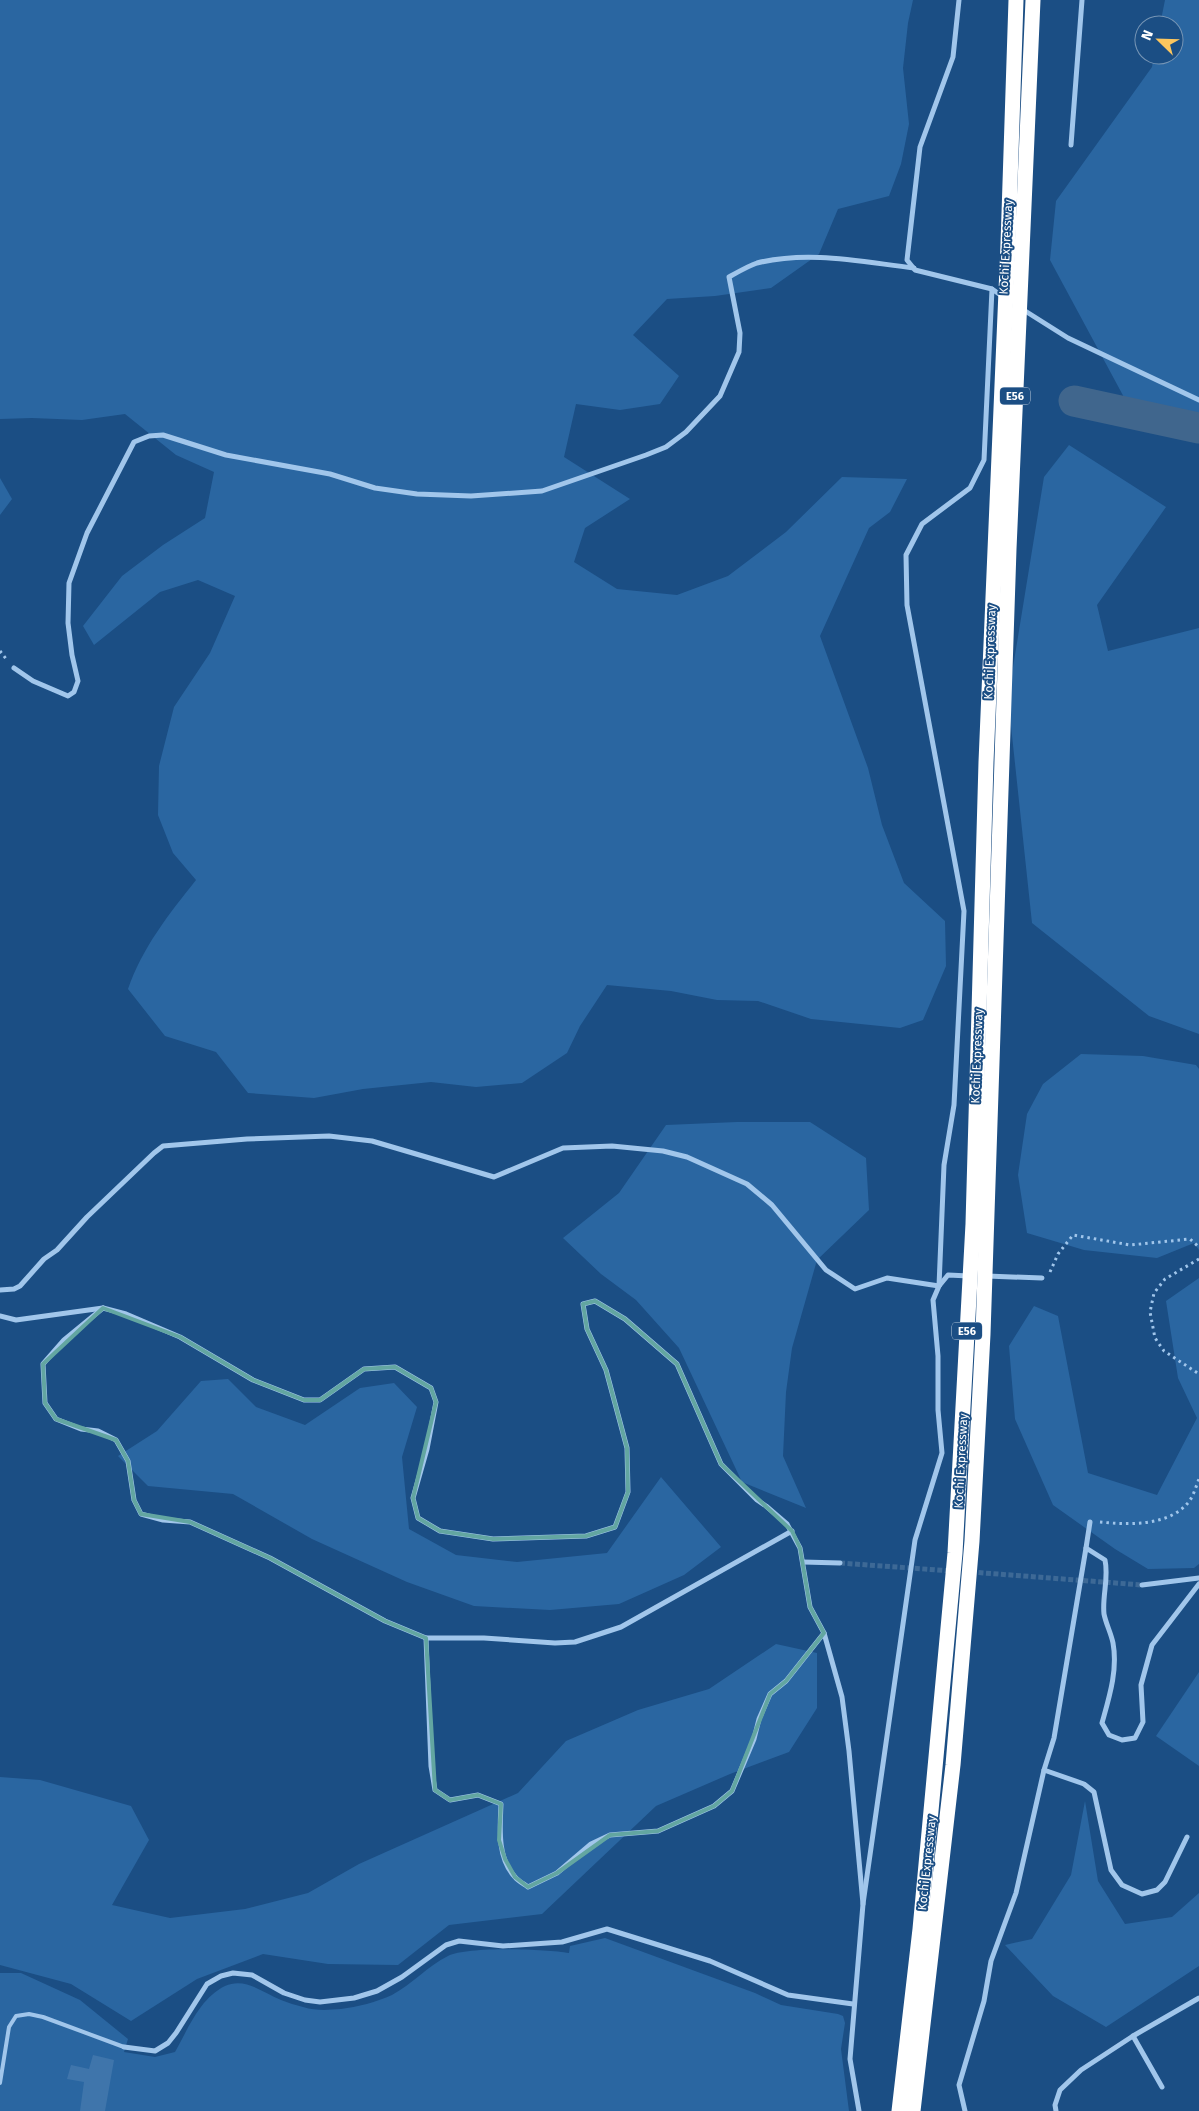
<svg xmlns="http://www.w3.org/2000/svg" width="1199" height="2111" font-family="'Fira Sans',sans-serif">
  <rect width="100%" height="100%" fill="#1b4e84"/>
  <!-- green -->
  <g fill="#2a66a1">
    <path d="M0,0H913L908,23L903,68L909,124L901,164L889,196L838,209L819,254L771,288L715,296L667,299L633,335L679,376L660,404L620,410L576,404L564,457L630,499L585,528L574,562L617,589L677,595L728,576L786,532L842,477L907,479L890,512L869,528L820,636L868,768L882,825L904,883L945,921L946,966L923,1020L900,1028L811,1019L758,1001L717,1000L671,991L607,985L580,1026L567,1053L522,1083L476,1087L431,1082L363,1089L314,1098L248,1093L216,1052L165,1036L128,989C142,948 169,914 196,880L173,853L158,815L159,766L174,707L210,653L235,596L198,580L160,592L94,645L83,626L122,576L163,545L205,518L214,472L176,455L125,414L82,420L32,418L0,419Z"/>
    <polygon points="1165,0 1199,0 1199,442 1126,401 1050,260 1056,201 1152,67 1154,55 1174,55 1174,25 1160,25"/>
    <polygon points="1069,445 1166,507 1097,605 1108,651 1199,628 1199,1034 1149,1016 1032,923 1008,698 1044,477"/>
    <polygon points="0,478 12,499 0,515"/>
    <polygon points="1081,1054 1143,1056 1196,1065 1199,1069 1199,1250 1194,1243 1157,1258 1084,1250 1027,1233 1018,1175 1027,1114 1043,1084"/>
    <polygon points="737,1122 810,1122 866,1158 869,1210 817,1260 792,1348 786,1392 783,1456 806,1508 742,1482 679,1348 636,1300 601,1274 563,1238 619,1193 666,1125"/>
    <polygon points="1199,1278 1199,1564 1194,1568 1148,1569 1115,1549 1053,1505 1015,1419 1009,1346 1034,1306 1058,1316 1088,1473 1157,1495 1197,1418 1178,1378 1166,1301"/>
    <polygon points="228,1379 256,1407 305,1425 360,1388 394,1383 417,1407 402,1457 409,1529 456,1555 517,1562 607,1553 661,1477 721,1547 684,1575 619,1604 550,1610 474,1606 407,1582 312,1539 233,1494 148,1486 118,1456 157,1431 201,1381"/>
    <polygon points="776,1644 817,1653 817,1708 789,1752 730,1774 656,1806 542,1914 449,1925 398,1965 328,1964 263,1954 197,1979 131,2021 71,1984 0,1965 0,1777 40,1780 131,1806 149,1840 112,1905 170,1918 245,1909 308,1893 359,1864 518,1793 566,1741 638,1710 709,1689"/>
    <polygon points="1199,1672 1199,1766 1156,1736"/>
    <polygon points="1085,1801 1098,1881 1125,1924 1172,1917 1199,1893 1199,1966 1106,2027 1053,1996 1005,1945 1032,1939 1071,1875"/>
    <path d="M605,1938L755,1993L781,2005L838,2014L843,2016L845,2023L841,2049L849,2111H0V1973H21L80,2000L128,2039L124,2052L155,2057L175,2052C188,2029 200,1998 225,1986C246,1977 263,1993 281,2000C288,2003 296,2005 303,2007C316,2011 328,2010 341,2009C357,2007 377,2002 392,1995C412,1984 428,1966 448,1956C468,1946 545,1949 569,1953L570,1946Z"/>
  </g>
  <g fill="none" stroke-linecap="round" stroke-linejoin="round">
    <!-- river -->
    <polyline stroke="#40668d" stroke-width="31" points="1074,401 1199,428"/>
  </g>
  <!-- building -->
  <polygon fill="#3f75ab" points="93,2055 114,2060 105,2111 80,2111 84,2082 67,2079 71,2065 89,2069"/>
  <g fill="none" stroke-linecap="round" stroke-linejoin="round">
    <!-- street-tunnel -->
    <g stroke="#3d6996" stroke-width="5" stroke-dasharray="5 2.5" stroke-linecap="butt">
      <polyline points="840,1563 952,1571"/>
      <polyline points="971,1572 1142,1585"/>
    </g>
    <!-- path -->
    <g stroke="#a1c6eb" stroke-width="3" stroke-dasharray="2.5 4" stroke-linecap="butt">
      <polyline points="0,651 7,660"/>
      <polyline points="1199,1259 1165,1279 1154,1293 1150,1312 1155,1338 1164,1351 1199,1374"/>
      <polyline points="1050,1272 1058,1254 1073,1235 1130,1245 1190,1239 1199,1247"/>
      <path d="M1100,1522C1128,1525 1167,1526 1187,1504C1193,1498 1196,1486 1199,1479"/>
    </g>
    <!-- lane -->
    <polyline stroke="#a1c6eb" stroke-width="4" points="0,2083 9,2027 16,2016 29,2014 43,2017 124,2047"/>
    <!-- street -->
    <g stroke="#a1c6eb" stroke-width="5">
      <polyline points="959,0 953,57 920,147 907,260 915,270 992,289 1002,296"/>
      <polyline points="1071,145 1082,0"/>
      <polyline points="1022,309 1068,338 1199,400"/>
      <path d="M14,668L33,681L68,696L74,692L78,681L72,655L68,623L69,583L87,533L134,442L149,436L163,435L226,455L330,474L375,488L417,494L471,496L542,491L646,455L666,447L686,432L720,396L739,352L740,333L729,277C738,272 748,266 757,263C809,250 862,262 914,268"/>
      <polyline points="987,1276 1042,1278"/>
      <polyline points="939,1286 944,1165 954,1105 964,911 907,605 906,555 922,524 970,488 984,460 992,289"/>
      <polyline points="0,1290 14,1289 20,1286 44,1259 57,1250 87,1217 154,1153 163,1146 247,1139 329,1136 372,1141 494,1177 563,1148 612,1146 663,1151 687,1157 747,1184 772,1205 826,1270 855,1289 887,1278 939,1286"/>
      <polyline points="103,1308 64,1340 43,1364 45,1403 56,1419 81,1429 98,1431 116,1440 128,1461 134,1500 141,1514 163,1520 190,1522 270,1558 385,1621 426,1638 484,1638 555,1643 575,1642 621,1627 792,1531"/>
      <polyline points="0,1316 16,1320 103,1308 126,1314 180,1337 253,1380 304,1400 320,1400 364,1369 395,1367 431,1388 436,1402 427,1449 413,1498 418,1518 440,1531 493,1539 586,1536 615,1527 628,1492 627,1448 606,1370 587,1329 583,1304 595,1301 625,1319 677,1364 721,1464 757,1500 766,1506 787,1524 800,1548 810,1607 824,1633 842,1697 849,1751 863,1904"/>
      <polyline points="1086,1548 1090,1522"/>
      <polyline points="803,1562 840,1563"/>
      <polyline points="1142,1585 1199,1578"/>
      <path d="M426,1638L431,1766L435,1790L450,1800L478,1795L501,1804C500,1828 497,1858 515,1877C518,1881 524,1884 528,1887L557,1873L591,1844L610,1835L658,1831L714,1806L732,1791L754,1739L759,1719L770,1694L786,1681L824,1633"/>
      <polyline points="1044,1770 1084,1784 1094,1792 1111,1870 1122,1885 1142,1894 1157,1890 1165,1882 1187,1837"/>
      <polyline points="1133,2036 1162,2087"/>
      <polyline points="124,2047 155,2051 168,2043 176,2033 207,1984 221,1976 233,1973 252,1975 284,1993 305,2000 320,2002 354,1998 377,1991 402,1977 446,1945 459,1941 503,1946 562,1942 607,1929 710,1961 788,1995 853,2004"/>
      <polyline points="859,2111 850,2059 863,1904 915,1540 942,1453 938,1410 938,1356 933,1300 939,1286 948,1275 969,1276"/>
      <path d="M965,2111L959,2085L984,2001L991,1961L1016,1893L1044,1770L1054,1738L1086,1548L1105,1560C1109,1578 1102,1596 1104,1614C1106,1624 1111,1633 1113,1643C1118,1670 1109,1698 1102,1723L1109,1735L1122,1740L1135,1738L1143,1722L1141,1685L1152,1645L1199,1584"/>
      <polyline points="1056,2111 1055,2105 1060,2090 1081,2070 1133,2036 1199,1998"/>
    </g>
    <!-- highway -->
    <g stroke="#fff" stroke-width="15">
      <polyline points="899,2111 920,1929 955,1553 973,1224 986,762 1008,244 1016,0"/>
      <polyline points="913,2111 953,1765 972,1541 983,1334 1009,549 1033,0"/>
    </g>
  </g>
  <!-- marked area -->
  <path fill="none" stroke="#63a6a1" stroke-width="4" stroke-linejoin="round" d="M595,1301L625,1319L677,1364L721,1464L792,1531L800,1548L810,1607L824,1633L786,1681L770,1694L732,1791L714,1806L658,1831L610,1835L557,1873L528,1887L515,1877L505,1859L499,1840L501,1804L478,1795L450,1800L435,1790L426,1638L385,1621L270,1558L190,1522L141,1514L134,1500L128,1461L116,1440L56,1419L45,1403L43,1364L103,1308L180,1337L253,1380L304,1400H320L364,1369L395,1367L431,1388L436,1402L413,1498L418,1518L440,1531L493,1539L586,1536L615,1527L628,1492L627,1448L606,1370L587,1329L583,1304Z"/>
  <g text-anchor="middle" stroke-width="4" stroke-linejoin="round" paint-order="stroke">
    <!-- shield labels -->
    <g fill="#1b4e84" stroke="#bbcada" stroke-width="1">
      <rect x="1000" y="387.5" width="30" height="17" rx="4"/>
      <rect x="952" y="1322.5" width="30" height="17" rx="4"/>
    </g>
    <g font-size="11" font-weight="bold" fill="#fff">
      <text x="1015" y="400">E56</text>
      <text x="967" y="1335">E56</text>
    </g>
    <!-- street labels -->
    <g font-size="12" fill="#fff" stroke="#1b4e84">
      <text transform="translate(1006 247) rotate(-87)" y="4">Kochi Expressway</text>
      <text transform="translate(990 652) rotate(-88)" y="4">Kochi Expressway</text>
      <text transform="translate(977 1056) rotate(-88)" y="4">Kochi Expressway</text>
      <text transform="translate(961 1461) rotate(-87)" y="4">Kochi Expressway</text>
      <text transform="translate(927 1863) rotate(-84)" y="4">Kochi Expressway</text>
    </g>
  </g>
  <!-- north arrow -->
  <g transform="translate(1159 40) rotate(293)"><circle r="24" fill="#1b4e84" stroke="#7695b5"/>
  <path d="M0-4L9 19L0 12L-9 19Z" fill="#fcc65e"/>
  <text y="-8" font-size="14" font-weight="bold" text-anchor="middle" fill="#ffffff">N</text>
  </g>
</svg>
